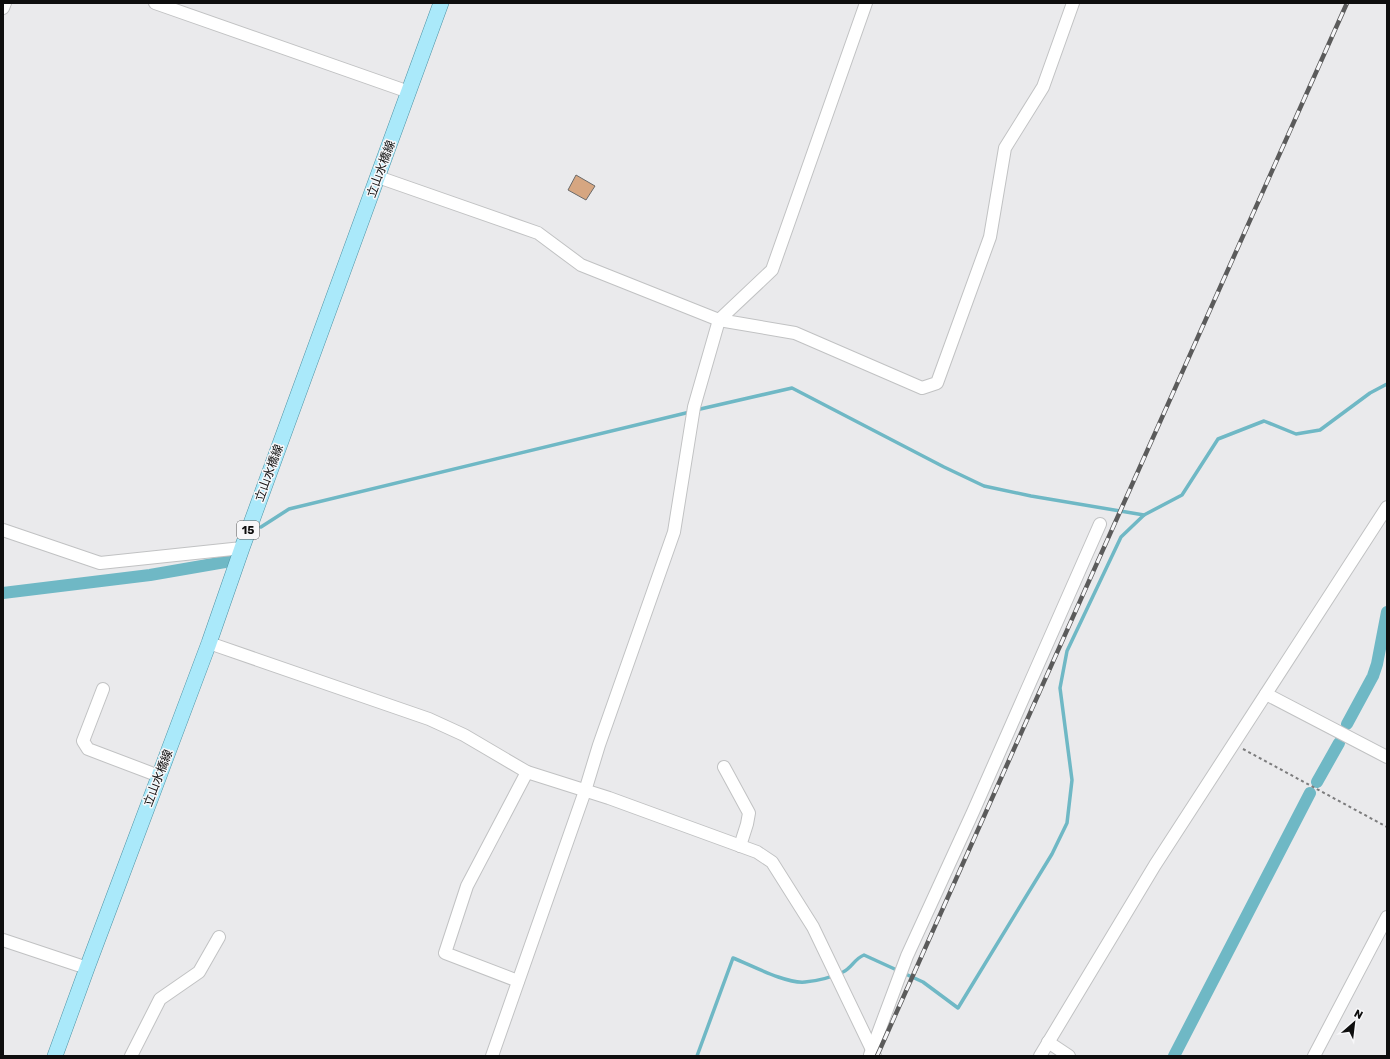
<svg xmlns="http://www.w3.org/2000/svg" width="1390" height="1059" font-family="Rubik,'Noto Sans JP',sans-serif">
  <rect width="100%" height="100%" fill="#eaeaec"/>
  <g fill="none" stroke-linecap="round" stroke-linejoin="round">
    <!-- stream -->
    <g stroke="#6fb8c5" stroke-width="3.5">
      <polyline points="696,410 792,388 944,467 984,486 1031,496 1144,515 1182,495 1218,439 1264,421 1296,434 1320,430 1370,393 1387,384"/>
      <polyline points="261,527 289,509 690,412"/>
      <path d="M697,1056L733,958C751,965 786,984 805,982C817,981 832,977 843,972C852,968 854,959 864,955L923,982L958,1008L1052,854L1067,823L1072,780L1060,688L1067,651L1121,537L1144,515"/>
    </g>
    <!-- canal -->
    <g stroke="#6fb8c5" stroke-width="12">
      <polyline points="3,593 150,575 225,562 231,557"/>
      <polyline points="1347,724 1373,676 1377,664 1387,612"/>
      <polyline points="1317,782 1339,743"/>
      <polyline points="1174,1056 1310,793"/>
    </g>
  </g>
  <!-- building -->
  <polygon fill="#d6a681" stroke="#6b6a69" points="576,175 595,186 586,200 568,190"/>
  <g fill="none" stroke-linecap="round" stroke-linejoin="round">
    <!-- minor casing -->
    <g stroke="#c1c2c3" stroke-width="14">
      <g id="minor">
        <polyline points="155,3 409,92"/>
        <polyline points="3,8 5,3"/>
        <polyline points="378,177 538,233 581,265 719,320 795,333 922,388 937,383 990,237 1005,148 1043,87 1073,3"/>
        <polyline points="3,530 100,563 242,548"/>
        <polyline points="209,643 429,719 464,735 527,772 609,798 757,852 772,862 813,927 875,1056"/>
        <polyline points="103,689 83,741 88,749 159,776"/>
        <polyline points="1266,694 1387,757"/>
        <polyline points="724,767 749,813 747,824 740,846"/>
        <polyline points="3,940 87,968"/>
        <polyline points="518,981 445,953 467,886 527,772"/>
        <polyline points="1048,1042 1069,1056"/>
        <polyline points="870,1055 907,956 973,812 1100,524"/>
        <polyline points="131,1056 160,999 199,972 219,937"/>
        <polyline points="492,1056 585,791 599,745 674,532 694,407 719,320 772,270 866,3"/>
        <polyline points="1040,1056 1155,865 1387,507"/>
        <polyline points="1314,1056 1387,917"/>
      </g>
    </g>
    <!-- major casing -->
    <g stroke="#4e93a5" stroke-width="16">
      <polyline id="major" points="55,1056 87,968 209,643 242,548 441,3"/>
    </g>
    <!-- path -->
    <polyline stroke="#7c7c7d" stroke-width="2" stroke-dasharray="3 3" stroke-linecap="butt" points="1243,749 1387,827"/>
    <!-- minor -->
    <use href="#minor" stroke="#fff" stroke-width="12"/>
    <!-- major -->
    <use href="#major" stroke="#aae9fa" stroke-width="15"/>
    <!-- rail casing -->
    <g stroke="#5b5b5b" stroke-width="4.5">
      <polyline id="rail" points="877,1056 1347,3"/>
    </g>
    <!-- rail -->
    <use href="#rail" stroke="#f7f7f9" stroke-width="3" stroke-dasharray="9" stroke-linecap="butt"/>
  </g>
  <g text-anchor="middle" stroke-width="3" stroke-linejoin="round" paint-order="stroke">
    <!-- shield labels -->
    <rect fill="#f7f7f9" stroke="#545454" stroke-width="1" x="237" y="521" width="22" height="18" rx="3"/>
    <g font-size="11" font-weight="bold" fill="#0e0e0e">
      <text x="248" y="534">15</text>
    </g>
    <!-- street labels -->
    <g font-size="12" fill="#0e0e0e" stroke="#f7f7f9">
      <text transform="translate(381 169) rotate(-70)" y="4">立山水橋線</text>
      <text transform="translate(269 473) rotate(-70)" y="4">立山水橋線</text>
      <text transform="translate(158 778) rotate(-69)" y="4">立山水橋線</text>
    </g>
  </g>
  <!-- border -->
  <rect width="1390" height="1059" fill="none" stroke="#0e0e0e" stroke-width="8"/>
  <!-- north arrow -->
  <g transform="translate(1354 1023) rotate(28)" stroke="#f7f7f9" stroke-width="3" paint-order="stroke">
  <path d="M0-3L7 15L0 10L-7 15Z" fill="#0e0e0e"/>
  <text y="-6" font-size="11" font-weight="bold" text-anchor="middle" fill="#0e0e0e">N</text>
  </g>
</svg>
